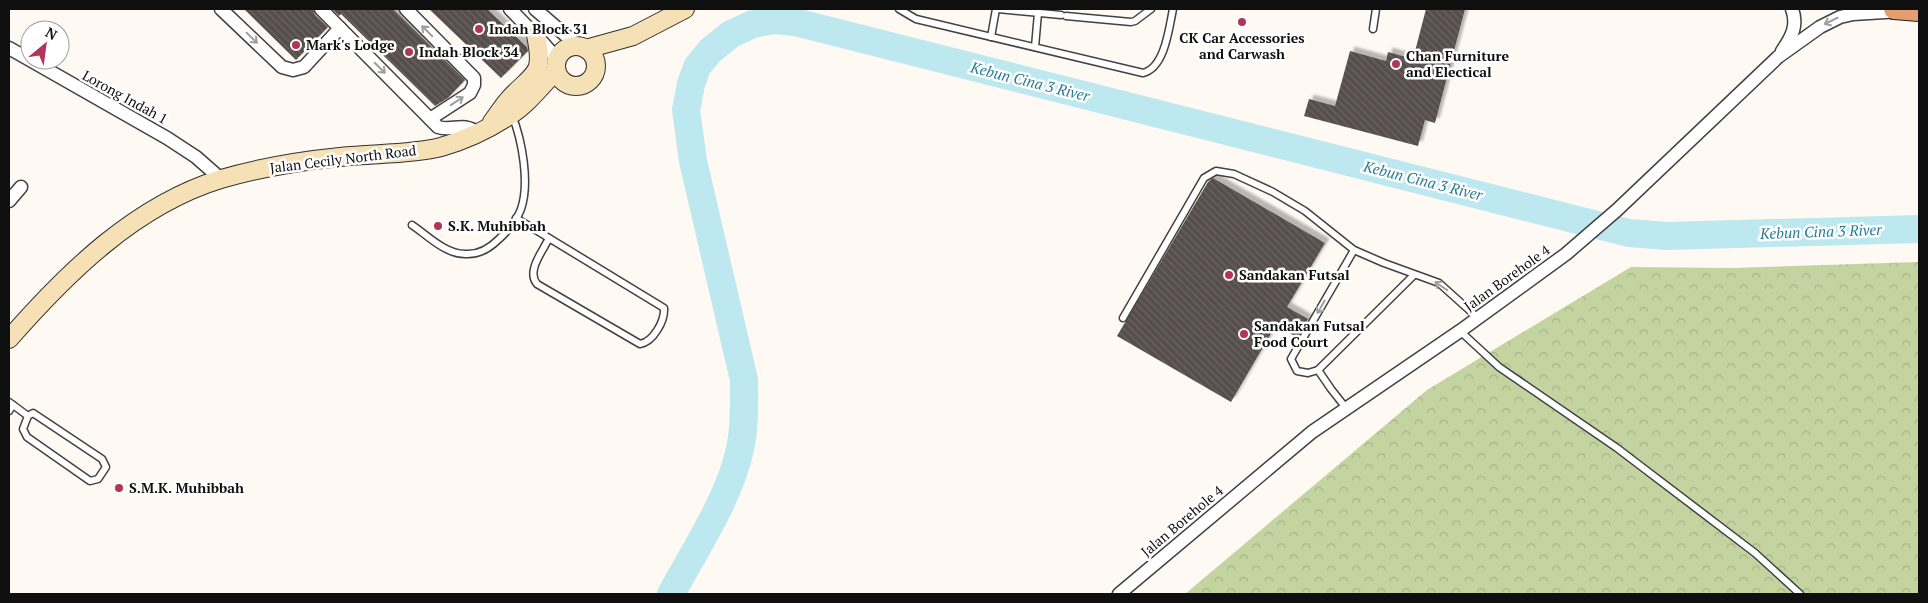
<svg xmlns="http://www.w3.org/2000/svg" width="1928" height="603" font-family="'PT Serif',serif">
  <defs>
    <pattern id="forest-crowns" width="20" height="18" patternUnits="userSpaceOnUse" patternTransform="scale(1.25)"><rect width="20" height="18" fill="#c3d4a0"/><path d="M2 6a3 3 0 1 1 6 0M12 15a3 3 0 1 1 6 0" fill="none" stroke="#a6b589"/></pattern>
    <pattern id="building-back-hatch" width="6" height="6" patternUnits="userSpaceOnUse" patternTransform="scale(1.25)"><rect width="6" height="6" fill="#574e4d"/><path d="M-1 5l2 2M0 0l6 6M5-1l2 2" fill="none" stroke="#6a6362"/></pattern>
    <filter id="shadow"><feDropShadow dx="4.5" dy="-4.5" stdDeviation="1" flood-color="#0004"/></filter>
  </defs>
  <rect width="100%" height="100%" fill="#fef9f3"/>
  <!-- forest -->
  <polygon fill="url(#forest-crowns)" points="1919,262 1919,594 1185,594 1427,390 1631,267 1732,268"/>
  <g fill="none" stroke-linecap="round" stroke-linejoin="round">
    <!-- river -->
    <path stroke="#bde8f0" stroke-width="28" d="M671,594C695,550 730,497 740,449C745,427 744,402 744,380L693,161L686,110L691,84L697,67L710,51L731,34L753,24L774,20L795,22L1629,233L1667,236L1919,229"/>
  </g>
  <!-- building -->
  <g fill="url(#building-back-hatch)" filter="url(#shadow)">
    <polygon points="244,9 313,9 315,15 328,27 296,60"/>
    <polygon points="332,9 393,9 465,80 448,98 435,106 341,14 339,16"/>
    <polygon points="429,9 487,9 527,47 528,51 501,78"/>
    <polygon points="1426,9 1465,9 1435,123 1425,120 1418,146 1304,116 1309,99 1335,106 1350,51 1386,61 1388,52 1413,59"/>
    <polygon points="1213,178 1325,243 1287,307 1308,319 1298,338 1276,325 1231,402 1117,336 1208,182"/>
  </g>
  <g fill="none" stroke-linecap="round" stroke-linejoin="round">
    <!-- service casing -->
    <g stroke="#424242" stroke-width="9">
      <g id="service">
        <path d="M899,9L916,19L1143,73C1165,68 1169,28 1173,9"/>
        <polyline points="998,9 1061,15"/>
        <polyline points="1066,16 1131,22 1135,21 1151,9"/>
        <polyline points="1373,29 1376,9"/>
        <polyline points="991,37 996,9"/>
        <polyline points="1035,47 1038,13"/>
        <path d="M516,218L664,308C665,321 653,342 640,344L537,284C526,271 543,251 549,238"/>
        <path d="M412,225C427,235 445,254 465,254C478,255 490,248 499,239C507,232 517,220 521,209C530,183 522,140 512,115"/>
        <polyline points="1123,318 1204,178 1216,171 1234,174 1273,192 1305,211 1354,250 1384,263 1439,283 1478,318"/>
        <polyline points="1460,331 1499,367 1617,448 1755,553 1800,594"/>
        <polyline points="1318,370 1414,275"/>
        <polyline points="9,402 28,416"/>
        <polyline points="1346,408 1331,389 1318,370 1308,373 1297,371 1291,359 1354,250"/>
        <polyline points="9,411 13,405"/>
        <polygon points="33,413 102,459 106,467 98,479 90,481 27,437 23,429 28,416"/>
      </g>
    </g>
    <!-- minor casing -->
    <g stroke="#424242" stroke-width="15">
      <g id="minor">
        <polyline points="221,9 282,67 293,70 304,67 340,28"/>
        <path d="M321,9L438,127C453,132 462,121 478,133"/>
        <polyline points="406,9 474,78 474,85 470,93 430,119"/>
        <polyline points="510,9 543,43 557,59"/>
        <polyline points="535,9 578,46"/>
        <polyline points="9,48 167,138 196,157 221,179"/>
        <path d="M1782,51C1792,37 1798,25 1792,9"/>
        <polyline points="9,201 21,187"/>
        <polyline points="1119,594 1312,432 1460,331 1566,254 1617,210 1778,57 1820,27 1840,17 1853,14 1901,11"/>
      </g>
    </g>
    <!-- secondary casing -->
    <g stroke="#313131" stroke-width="20">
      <g id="secondary">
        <circle cx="576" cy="66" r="20"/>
        <polyline points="586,49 633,36 685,9"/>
        <path d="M492,122C498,114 504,104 511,97C536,71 544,75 536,35"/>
        <path d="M9,339C66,274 135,205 221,179C259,168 300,161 340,157C373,153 409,155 441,147C466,140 489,129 510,115C527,105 542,85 556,71"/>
      </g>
    </g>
    <!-- trunk casing -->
    <g stroke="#202020" stroke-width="22">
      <polyline id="trunk" points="1894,9 1919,11"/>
    </g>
    <!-- service -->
    <use href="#service" stroke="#fff" stroke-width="6"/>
    <!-- minor -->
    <use href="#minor" stroke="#fff" stroke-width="12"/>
    <!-- secondary -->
    <use href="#secondary" stroke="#f6e0b5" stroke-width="18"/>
    <!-- trunk -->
    <use href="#trunk" stroke="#e69e70" stroke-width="20"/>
  </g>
  <!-- one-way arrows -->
  <defs><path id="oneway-shaft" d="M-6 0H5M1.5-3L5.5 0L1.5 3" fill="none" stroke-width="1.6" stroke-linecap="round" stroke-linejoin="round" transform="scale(1.25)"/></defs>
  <g stroke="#9f9f9f">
    <use href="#oneway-shaft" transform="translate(1831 21) rotate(154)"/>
    <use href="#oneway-shaft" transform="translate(427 31) rotate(-135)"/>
    <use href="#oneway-shaft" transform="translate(252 38) rotate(44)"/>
    <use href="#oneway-shaft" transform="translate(380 68) rotate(45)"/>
    <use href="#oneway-shaft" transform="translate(457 101) rotate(-33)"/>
    <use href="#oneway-shaft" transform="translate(1441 286) rotate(-146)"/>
    <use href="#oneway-shaft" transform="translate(1321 307) rotate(120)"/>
  </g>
  <!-- markers -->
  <g fill="#b03657" stroke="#fff" stroke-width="2">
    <circle cx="1242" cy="22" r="5"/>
    <circle cx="479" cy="29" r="5"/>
    <circle cx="296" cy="45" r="5"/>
    <circle cx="409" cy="52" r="5"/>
    <circle cx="1396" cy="64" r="5"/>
    <circle cx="438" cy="226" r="5"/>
    <circle cx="1229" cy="275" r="5"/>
    <circle cx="1244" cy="334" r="5"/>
    <circle cx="119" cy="488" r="5"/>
  </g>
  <g text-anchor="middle" stroke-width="5" stroke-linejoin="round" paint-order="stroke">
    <!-- poi labels -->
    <g font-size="14" font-weight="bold" fill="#0f0f0f" stroke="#fff" text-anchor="start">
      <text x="489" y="34">Indah Block 31</text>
      <text x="1242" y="43" text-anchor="middle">CK Car Accessories<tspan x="1242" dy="16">and Carwash</tspan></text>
      <text x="306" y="50">Mark's Lodge</text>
      <text x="419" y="57">Indah Block 34</text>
      <text x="1406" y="61">Chan Furniture<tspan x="1406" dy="16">and Electical</tspan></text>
      <text x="448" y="231">S.K. Muhibbah</text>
      <text x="1239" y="280">Sandakan Futsal</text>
      <text x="1254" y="331">Sandakan Futsal<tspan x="1254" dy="16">Food Court</tspan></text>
      <text x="129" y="493">S.M.K. Muhibbah</text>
    </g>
    <!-- street labels -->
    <g font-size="14" fill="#0f0f0f" stroke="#fff">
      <text transform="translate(125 97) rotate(29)" y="5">Lorong Indah 1</text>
      <text transform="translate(343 159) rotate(-7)" y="5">Jalan Cecily North Road</text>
      <text transform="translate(1507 278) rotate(-36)" y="5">Jalan Borehole 4</text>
      <text transform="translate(1182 521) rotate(-40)" y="5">Jalan Borehole 4</text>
    </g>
    <!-- water labels -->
    <g font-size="15" font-style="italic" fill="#267c94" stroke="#fff">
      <text transform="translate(1030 82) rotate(14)" y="5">Kebun Cina 3 River</text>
      <text transform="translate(1423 181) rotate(14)" y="5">Kebun Cina 3 River</text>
      <text transform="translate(1821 232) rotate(-2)" y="5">Kebun Cina 3 River</text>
    </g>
  </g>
  <!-- border -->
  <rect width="1928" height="603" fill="none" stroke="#0f0f0f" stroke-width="20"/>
  <!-- north arrow -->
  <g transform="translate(45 45) rotate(29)"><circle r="24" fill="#ffffff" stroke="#9f9f9f"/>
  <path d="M0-4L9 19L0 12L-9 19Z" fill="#b03657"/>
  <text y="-8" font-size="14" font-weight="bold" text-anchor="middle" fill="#0f0f0f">N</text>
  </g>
</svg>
